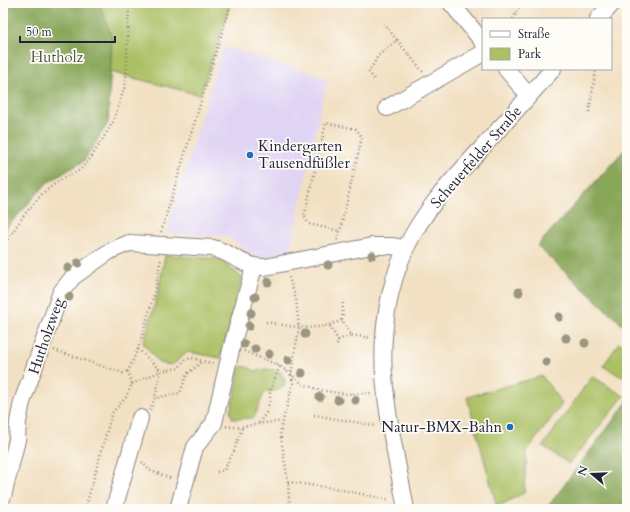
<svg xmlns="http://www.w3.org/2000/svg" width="630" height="512" font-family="Cardo,serif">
  <rect width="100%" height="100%" fill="#fdfcf7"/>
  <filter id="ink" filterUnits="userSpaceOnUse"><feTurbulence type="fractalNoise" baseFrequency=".025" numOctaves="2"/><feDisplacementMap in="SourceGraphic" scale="8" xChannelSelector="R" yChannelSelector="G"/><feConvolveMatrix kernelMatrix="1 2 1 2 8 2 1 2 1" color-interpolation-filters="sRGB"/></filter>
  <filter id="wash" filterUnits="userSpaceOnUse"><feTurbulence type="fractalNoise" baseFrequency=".012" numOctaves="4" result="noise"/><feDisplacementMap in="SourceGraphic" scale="16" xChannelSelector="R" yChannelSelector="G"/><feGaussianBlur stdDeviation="0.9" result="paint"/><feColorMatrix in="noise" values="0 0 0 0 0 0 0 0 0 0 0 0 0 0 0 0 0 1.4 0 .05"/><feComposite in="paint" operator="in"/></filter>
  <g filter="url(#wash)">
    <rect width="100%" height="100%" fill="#f2e0c2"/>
    <!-- built -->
    <polygon fill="#e0d4f4" points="223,47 327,78 290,254 257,258 227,236 166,233"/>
    <!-- green -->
    <g fill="#abbf63" stroke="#66704f">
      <polygon points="99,3 231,3 200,95 110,72 112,38"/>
      <polygon points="165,255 220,259 242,278 221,358 188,352 172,365 159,363 143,343 158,293"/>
      <polygon points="619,343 627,347 627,380 603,366"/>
      <path d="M242,366L250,368L255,371C264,368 272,369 281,372L285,380L284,387L274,391L264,393L254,418L233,419L230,412L237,386L238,370Z"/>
      <polygon points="542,376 562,404 527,451 524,493 497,507 467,397"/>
      <polygon points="592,376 624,396 569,464 543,446"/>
    </g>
    <!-- forest -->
    <g fill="#88a659" stroke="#55644a">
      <polygon points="3,3 99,3 112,38 108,123 84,161 47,183 8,226 3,235"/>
      <polygon points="627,147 627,329 537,246"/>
      <polygon points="627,402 627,509 546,509"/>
    </g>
  </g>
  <g filter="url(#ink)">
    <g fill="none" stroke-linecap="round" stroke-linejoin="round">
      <!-- minor casing -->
      <g stroke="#8a817e" stroke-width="18">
        <g id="minor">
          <polyline points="451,3 483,42"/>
          <polyline points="598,19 613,3"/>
          <polyline points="506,69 529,96"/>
          <polyline points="387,108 483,53"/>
          <path d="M3,496L17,440L18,422L22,402L61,292L73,277L110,251L129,243L213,248C232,253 245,268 265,267L372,246H391L406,248"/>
          <polyline points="114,509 140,418"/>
          <polyline points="178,509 195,447 214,423 232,346 254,267"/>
          <path d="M406,509C398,465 387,420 384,375C381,333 388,286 406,248C423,211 453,179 480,150C505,123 529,96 553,69"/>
        </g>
      </g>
      <!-- path -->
      <g stroke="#8a817e" stroke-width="2.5" stroke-dasharray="1 3" stroke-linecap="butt">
        <polyline points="513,19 521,3"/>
        <polyline points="397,40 423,72"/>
        <polyline points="374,79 369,72 378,56 397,40 384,24"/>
        <polyline points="589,112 596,69"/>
        <polyline points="161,232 231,3"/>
        <polyline points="337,240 340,231 362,137 356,129 326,123 304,217 309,224 340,231"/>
        <polyline points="3,246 24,215 43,193 60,180 80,170 91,158 113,122 126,83 129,3"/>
        <polyline points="289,277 296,300 299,328 291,374 293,383 280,432 288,482 289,500 292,509"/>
        <polyline points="342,320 343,301"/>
        <path d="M266,322C293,327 318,332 342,320L351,335L371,338"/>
        <polyline points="330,326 338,340 351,335"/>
        <polyline points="337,345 338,340"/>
        <polyline points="138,349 161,371 155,397"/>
        <polyline points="54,350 123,373 128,371"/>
        <polyline points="244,351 280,366 303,384 319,390 346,394 372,393"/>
        <polyline points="132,384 161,371 179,368 184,360 191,358 215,364"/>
        <polyline points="150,410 155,398 180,393 187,374 203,361"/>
        <polyline points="314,415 377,426"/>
        <polyline points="259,423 266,413 270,400 270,391 280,366"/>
        <path d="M226,426C238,429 247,425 259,424C267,422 273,423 281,421"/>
        <polyline points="142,462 149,470 172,479"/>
        <polyline points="217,472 224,470 234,451 242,428"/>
        <polyline points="288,482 333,488 390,500"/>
        <polyline points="85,509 112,413 126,397 132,384 128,371 138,349 154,295 161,259"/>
      </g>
      <!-- minor -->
      <use href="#minor" stroke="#fff" stroke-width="16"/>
    </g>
    <!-- trees -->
    <g fill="#9a967f">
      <circle cx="372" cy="255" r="4.5"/>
      <circle cx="78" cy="263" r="4.5"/>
      <circle cx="328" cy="265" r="4.5"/>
      <circle cx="68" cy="268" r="4.5"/>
      <circle cx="268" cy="282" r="4.5"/>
      <circle cx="519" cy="292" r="4.5"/>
      <circle cx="69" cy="297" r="4.5"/>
      <circle cx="255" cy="297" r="4.5"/>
      <circle cx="251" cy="313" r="4.5"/>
      <circle cx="559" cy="317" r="4.5"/>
      <circle cx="249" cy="326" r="4.5"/>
      <circle cx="305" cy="334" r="4.5"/>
      <circle cx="566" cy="338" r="4.5"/>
      <circle cx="585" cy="343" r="4.5"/>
      <circle cx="244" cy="344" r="4.5"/>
      <circle cx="255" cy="349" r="4.5"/>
      <circle cx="269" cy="354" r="4.5"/>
      <circle cx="288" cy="360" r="4.5"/>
      <circle cx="546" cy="362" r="4.5"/>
      <circle cx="302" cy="373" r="4.5"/>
      <circle cx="320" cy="397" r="4.5"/>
      <circle cx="338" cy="400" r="4.5"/>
      <circle cx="355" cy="400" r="4.5"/>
    </g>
  </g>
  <!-- markers -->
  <g fill="#1f6fb2" stroke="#fdfcf7" stroke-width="1.5">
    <circle cx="250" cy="155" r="4"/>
    <circle cx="510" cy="427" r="4"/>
  </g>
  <g text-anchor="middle" stroke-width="3.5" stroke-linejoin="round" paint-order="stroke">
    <!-- park labels -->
    <g font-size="15" fill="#525949" stroke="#fdfcf7">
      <text x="57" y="62">Hutholz</text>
    </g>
    <!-- poi labels -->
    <g font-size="15" fill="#22223b" stroke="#fdfcf7" text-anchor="start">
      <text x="258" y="151">Kindergarten<tspan x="258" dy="17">Tausendfüßler</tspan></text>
      <text x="502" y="432" text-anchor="end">Natur-BMX-Bahn</text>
    </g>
    <!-- street labels -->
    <g font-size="15" fill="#22223b" stroke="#fdfcf7">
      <text transform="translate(476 157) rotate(-49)" y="5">Scheuerfelder Straße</text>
      <text transform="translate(46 336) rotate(-71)" y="5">Hutholzweg</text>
    </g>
  </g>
  <!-- margin -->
  <rect width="630" height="512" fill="none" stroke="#fdfcf7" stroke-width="16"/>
  <!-- legend -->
  <rect x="482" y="18" width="130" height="52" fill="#fdfcf7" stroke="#a5a5ac"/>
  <rect x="490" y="31" width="20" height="6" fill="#ffffff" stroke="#a5a5ac"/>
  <text x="518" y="38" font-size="12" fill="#22223b">Straße</text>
  <rect x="490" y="48" width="20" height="12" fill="#abbf63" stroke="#a5a5ac"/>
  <text x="518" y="58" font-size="12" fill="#22223b">Park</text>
  <!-- north arrow -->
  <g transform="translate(592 474) rotate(289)" stroke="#fdfcf7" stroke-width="3" paint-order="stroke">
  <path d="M0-3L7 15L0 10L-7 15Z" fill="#22223b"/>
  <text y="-6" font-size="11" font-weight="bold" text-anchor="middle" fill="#22223b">N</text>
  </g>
  <!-- scale -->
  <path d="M20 36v6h95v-6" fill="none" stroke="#22223b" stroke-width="2"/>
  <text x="26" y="36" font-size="12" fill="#22223b" stroke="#fdfcf7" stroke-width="3" paint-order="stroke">50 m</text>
</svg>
